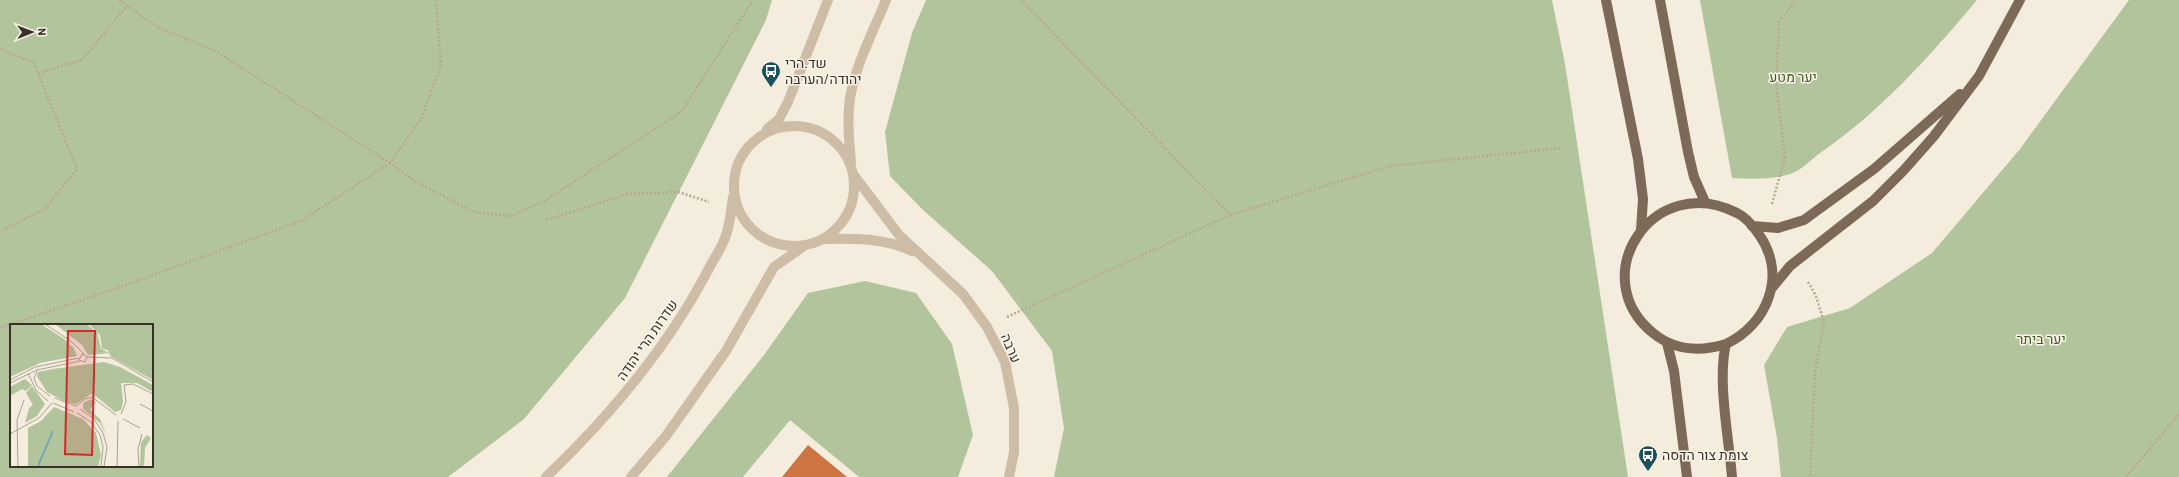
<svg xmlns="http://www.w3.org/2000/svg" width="2179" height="477" font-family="Barlow,Heebo,sans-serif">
  <rect width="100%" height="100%" fill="#f4ecdc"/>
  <!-- green -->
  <g fill="#b1c49b" fill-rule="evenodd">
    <path d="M0,0H772L766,20L625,298L524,419L448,477H0ZM11,325H152V466H11Z"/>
    <polygon points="926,0 1552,0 1565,64 1628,477 1054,477 1064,428 1052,351 992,271 923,210 890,176 885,132 912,33"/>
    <path d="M1700,0H1977C1929,57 1881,111 1820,153C1811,160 1800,171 1790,174C1771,180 1752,179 1732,178Z"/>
    <polygon points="2129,0 2179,0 2179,477 1781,477 1777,438 1764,365 1787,327 1850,308 1932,253 2020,149"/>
    <polygon points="865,281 916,293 952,344 973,435 958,477 859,477 790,420 743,477 667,477 764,355 808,293"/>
  </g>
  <!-- building -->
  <polygon fill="#cd7441" points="808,445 847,477 782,477"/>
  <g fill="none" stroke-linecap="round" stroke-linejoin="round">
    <!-- path -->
    <g stroke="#b9a791" stroke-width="2.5" stroke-dasharray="2 2" stroke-linecap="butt">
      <polyline points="119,0 157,27 214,50 390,163 416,182 474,212 511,216 546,200 681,112 753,0"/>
      <polyline points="0,49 34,63 77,169 45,209 0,231"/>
      <polyline points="38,73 82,60 127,6"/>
      <polyline points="1772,204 1785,157 1776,83 1779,22 1796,0"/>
      <polyline points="1230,215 1390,166 1562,148"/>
      <polyline points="546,220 628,194 679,192 709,202"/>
      <polyline points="1808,282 1816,296 1824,322 1815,373 1810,477"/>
      <polyline points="1007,317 1230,215 1021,0"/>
      <polyline points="0,328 123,286 301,221 390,163 421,119 441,65 436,0"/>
      <polyline points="2126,477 2179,414"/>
    </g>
    <!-- minor -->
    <g stroke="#cdbda7" stroke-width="10">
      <circle cx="794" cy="186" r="60"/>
      <polyline points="767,129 779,119 788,102 828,0"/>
      <path d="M851,162C849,141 847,119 850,98C856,64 873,32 886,0"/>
      <polyline points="853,174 899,235 963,294 987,327 1005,362 1014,408 1014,452 1009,477"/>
      <path d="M824,239C853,238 885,238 912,251"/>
      <path d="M546,477C609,417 664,352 705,276C711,263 720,251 725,238C730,226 731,210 733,197"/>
      <polyline points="631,477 666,436 726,351 774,267 804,246"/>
    </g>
    <!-- major -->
    <g stroke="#7c6958" stroke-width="10">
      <polyline points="1606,0 1638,159 1643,199 1641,230"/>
      <polyline points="1660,0 1688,152 1694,177 1705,202"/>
      <polyline points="1752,226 1778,228 1804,220 1874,169 1960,94"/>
      <polyline points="1771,289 1790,266 1873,201 1904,170 1934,136 1979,76 2020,0"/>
      <polyline points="1667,343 1674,371 1687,477"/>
      <path d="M1726,344C1700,352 1675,351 1653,333C1584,277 1653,170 1737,213C1746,217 1754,227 1760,236C1787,276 1767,325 1726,344C1717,380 1729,439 1732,477"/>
    </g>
  </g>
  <!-- icons -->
  <defs>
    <g id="bus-pin" transform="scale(1)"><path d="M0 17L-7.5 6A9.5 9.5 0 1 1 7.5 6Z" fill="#1b515d" stroke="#fbf5e9"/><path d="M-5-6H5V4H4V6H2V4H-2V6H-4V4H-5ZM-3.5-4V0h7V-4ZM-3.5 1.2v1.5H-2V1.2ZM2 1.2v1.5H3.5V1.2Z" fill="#fff"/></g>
  </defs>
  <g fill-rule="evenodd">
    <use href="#bus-pin" x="771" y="71"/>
    <use href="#bus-pin" x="1648" y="455"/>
  </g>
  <g text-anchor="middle" stroke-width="3" stroke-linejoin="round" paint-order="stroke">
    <!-- poi labels -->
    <g font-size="14" fill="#393028" stroke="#fbf5e9" text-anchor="start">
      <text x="785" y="68">שד.הרי<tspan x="785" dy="16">יהודה/הערבה</tspan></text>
      <text x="1662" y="460">צומת צור הדסה</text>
    </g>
    <!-- park labels -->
    <g font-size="14" fill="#42592a" stroke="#fbf5e9">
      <text x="1793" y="82">יער מטע</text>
      <text x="2041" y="344">יער ביתר</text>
    </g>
    <!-- street labels -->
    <g font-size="14" fill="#393028" stroke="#fbf5e9">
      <text transform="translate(647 340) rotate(-55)" y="5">שדרות הרי יהודה</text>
      <text transform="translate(1011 348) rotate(67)" y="5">ערבה</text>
    </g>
  </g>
  <!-- overview -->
  <g transform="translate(10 324)">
    <rect width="143" height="143" fill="#f4ecdc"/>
    <path d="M0,0H31L54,15L63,23L67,32L30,39L0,53ZM45,0H76L87,8L91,25L99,29L78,31L72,21ZM79,0H143V56L100,32L98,26L92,25L90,11ZM94,38L110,43L143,61V68L127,59H111L113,78L111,86L105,88L87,73L81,70L66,80L58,79L37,68L27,52L28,48L43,45ZM15,55L22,61L16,67L12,65L0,72V63ZM22,62L35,80L27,92L15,99L19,84L23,81L16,69ZM81,75L86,78L80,86L90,95L96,111L90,99L73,85V79ZM44,83L73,95L86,109L91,131L88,143H18V104L31,97ZM137,111L141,114L135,124L134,141L130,143L131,118Z" fill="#b1c49b"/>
    <path fill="none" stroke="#7aa9b3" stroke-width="2" d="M30,143L29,139L43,107"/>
    <path fill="none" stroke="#a9a194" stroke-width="1" d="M35,0L62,18L74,30M77,33L75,38L69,36L72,30L78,33L102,34L143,58M27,47L24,54L27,62L40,72M18,49L26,66L38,77M0,56L25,43L69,34M0,59L27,46L70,37M45,74L66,82M43,79L64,88M130,80L143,87V98M66,82L75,75L82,73L106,91M70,85L84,95L93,109L97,123L94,143M67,89L81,98L90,111L93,123L91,143M111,90L116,78L114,61L123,60L143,70M113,95L130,104M0,110L29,94L42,79M8,143L7,96L14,76M107,143L108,97M129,143L128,125L132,110"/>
    <path fill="#d62828" fill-opacity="0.15" stroke="#d62828" stroke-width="2" d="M58,7H85L82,131L55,130Z"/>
    <rect width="143" height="143" fill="none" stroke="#393028" stroke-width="2"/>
  </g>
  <!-- north arrow -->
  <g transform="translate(32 32) rotate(89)" stroke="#fbf5e9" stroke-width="3" paint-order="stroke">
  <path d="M0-3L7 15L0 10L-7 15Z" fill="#393028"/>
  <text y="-6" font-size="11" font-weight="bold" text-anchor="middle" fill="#393028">N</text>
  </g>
</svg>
